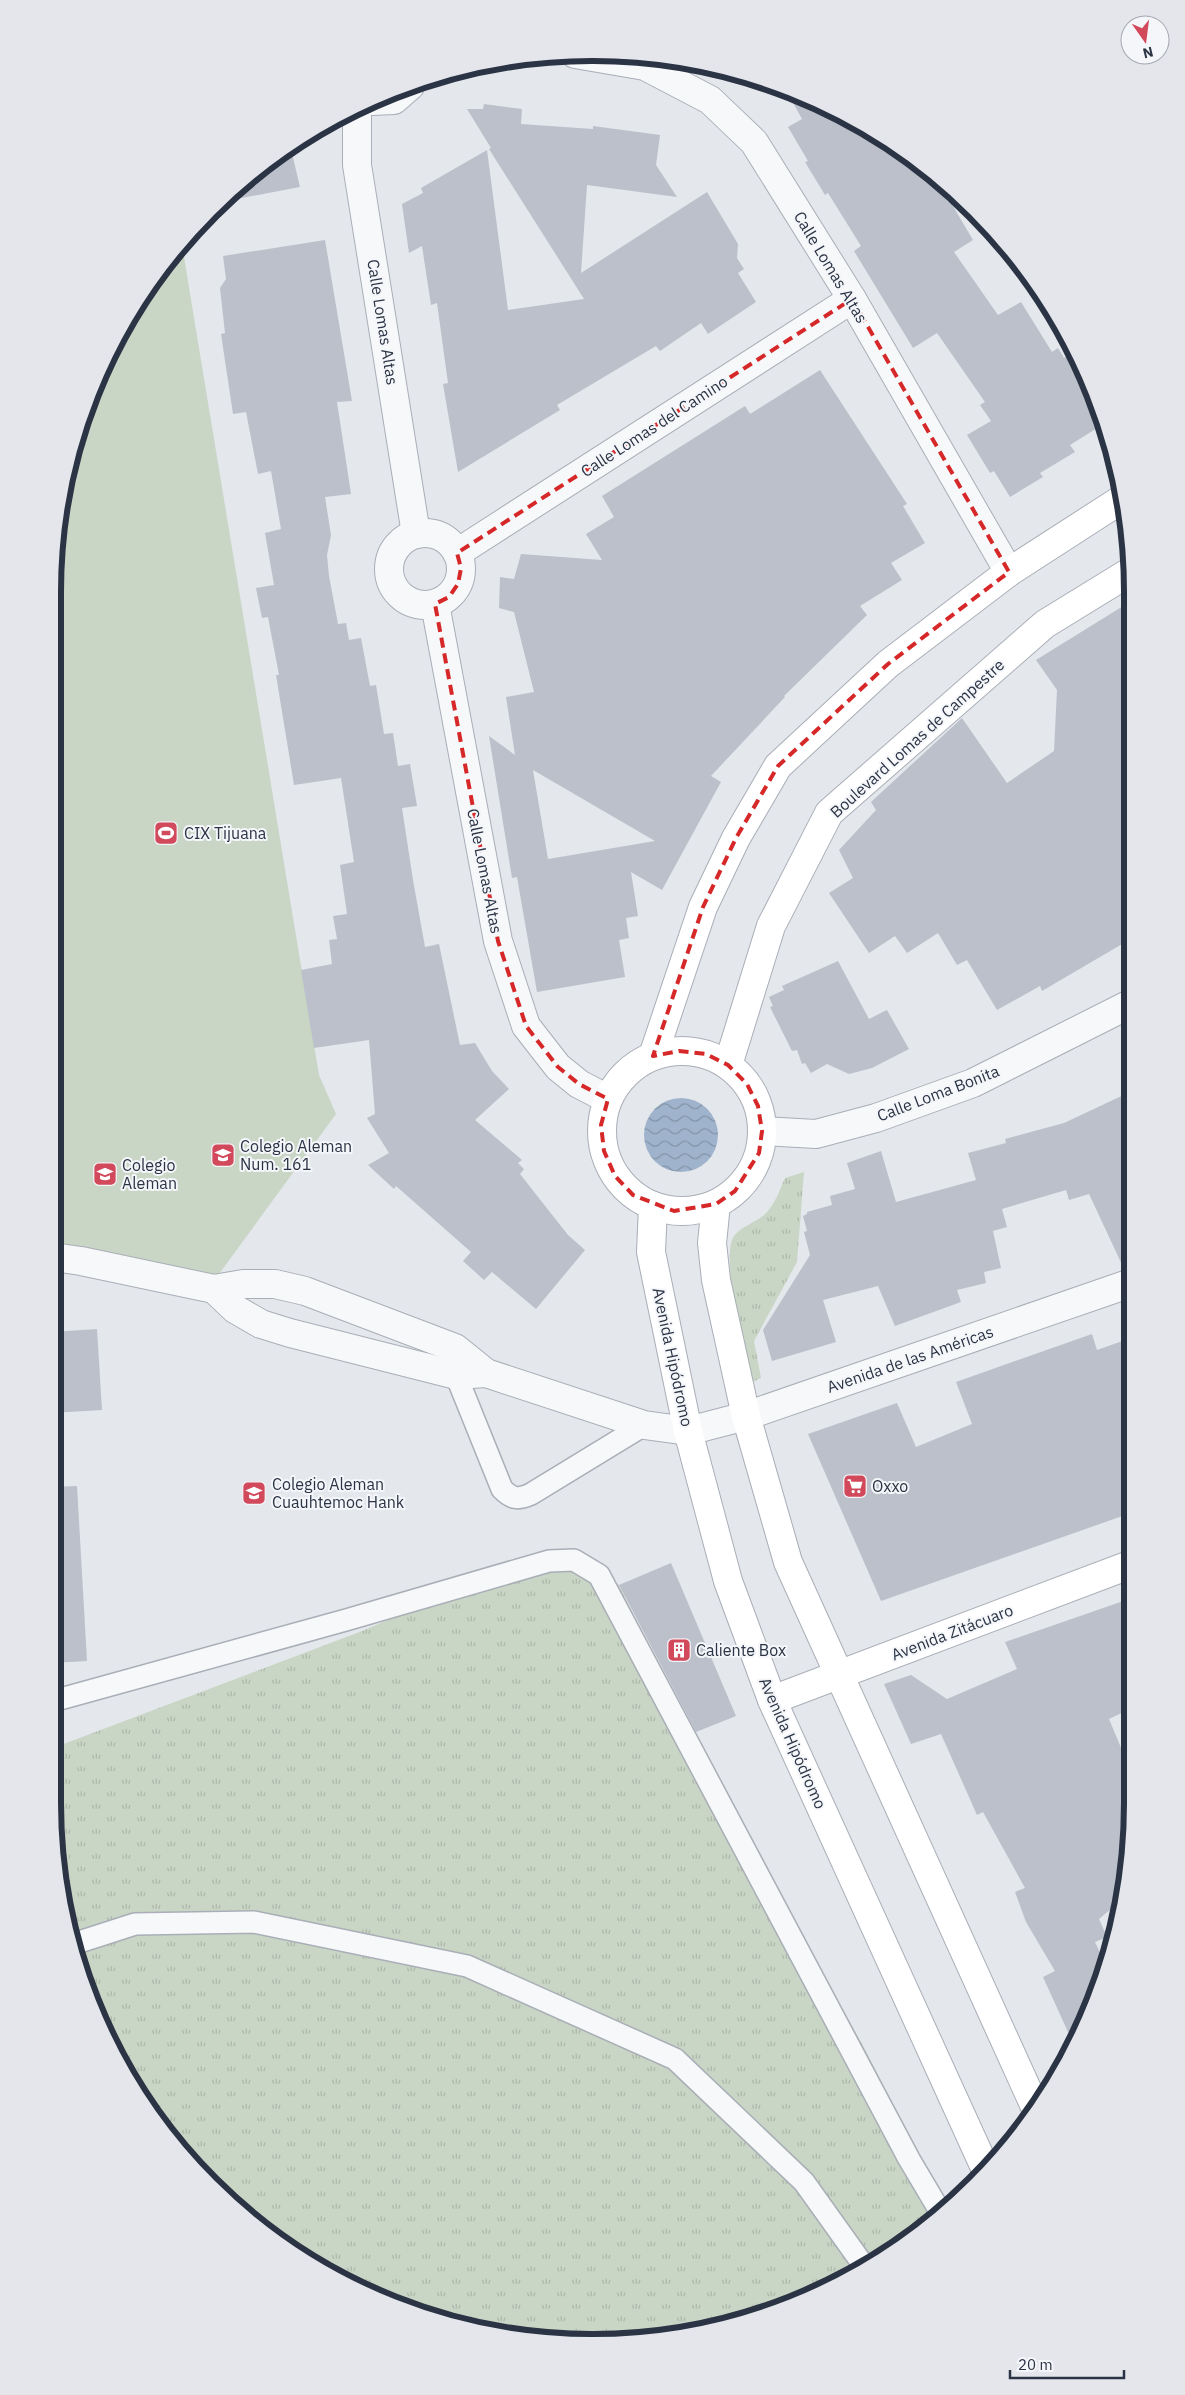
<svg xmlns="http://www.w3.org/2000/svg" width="1185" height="2395" font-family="'IBM Plex Sans',sans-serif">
  <defs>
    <pattern id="grass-tufts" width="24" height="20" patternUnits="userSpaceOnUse" patternTransform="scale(1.25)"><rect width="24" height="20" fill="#c9d6c5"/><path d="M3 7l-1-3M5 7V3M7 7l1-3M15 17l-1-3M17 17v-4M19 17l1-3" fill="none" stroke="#adb8ab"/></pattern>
    <pattern id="water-waves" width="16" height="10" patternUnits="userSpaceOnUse" patternTransform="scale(1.25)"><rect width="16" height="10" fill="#9fb4cc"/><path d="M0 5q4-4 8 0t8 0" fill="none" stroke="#8293a7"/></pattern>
  </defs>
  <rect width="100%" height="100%" fill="#e4e7ec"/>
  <!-- grass -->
  <g fill="url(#grass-tufts)">
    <path d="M804,1172L797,1262L754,1341L761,1378L748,1384C743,1356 723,1263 732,1240C738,1226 758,1223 767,1212C776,1202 780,1189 785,1178Z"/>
    <polygon points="574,1549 619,1585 690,1734 866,2051 946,2209 921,2231 832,2287 766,2314 663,2338 557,2341 487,2332 386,2301 293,2252 236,2208 164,2131 125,2072 81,1976 63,1908 53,1803 53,1748 362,1631 484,1579"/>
  </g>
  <!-- pitch -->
  <polygon fill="#c9d6c5" points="182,245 319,1075 336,1114 208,1289 53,1253 53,592 63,487 94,386 144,292"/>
  <!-- water -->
  <circle fill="url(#water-waves)" cx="681" cy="1135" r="37"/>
  <!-- building -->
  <g fill="#bbc0ca" fill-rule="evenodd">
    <polygon points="786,90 799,94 921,164 948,202 950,201 973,240 954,252 998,315 1021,302 1052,352 1058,348 1064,358 1072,353 1091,386 1102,425 1070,445 1075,452 1040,473 1043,477 1010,497 994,471 990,473 967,435 991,421 980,405 985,402 937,333 913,348 854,251 861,246 828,193 825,195 805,162 808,161 788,127 802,119"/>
    <polygon points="484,104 522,109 521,124 593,129 593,126 660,135 656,165 677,197 587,185 581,273 707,192 738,244 737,258 744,269 738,273 756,302 708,334 701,323 660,351 656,346 557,405 560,410 458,472 443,384 448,383 437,303 431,305 422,246 409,253 402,204 423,193 421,188 487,150 508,310 584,299 489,149 491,148 467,109 483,109"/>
    <polygon points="290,145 300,187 221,202"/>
    <polygon points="325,240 352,401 337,402 351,494 325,497 331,535 327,555 329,576 338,624 346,623 349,640 361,638 370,686 376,685 384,734 393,733 398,766 410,764 417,806 402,808 413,880 425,947 439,944 460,1045 475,1043 492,1071 509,1089 475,1120 522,1160 518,1163 524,1169 520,1174 568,1235 585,1250 536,1309 492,1272 484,1280 463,1261 471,1252 396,1186 394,1189 368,1165 389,1153 367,1118 375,1114 369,1040 314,1048 301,970 332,964 329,940 337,939 333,916 347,914 340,865 354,862 341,778 294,785 276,675 279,675 268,617 262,618 256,588 274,585 265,533 281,529 271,471 258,474 246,412 233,414 221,334 225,333 220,288 226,279 223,256"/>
    <path d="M820,370L907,504L903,506L925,543L891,563L902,580L860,606L867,615L784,696L785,697L711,776L721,782L662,890L631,872L638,916L626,918L629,938L619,940L625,977L537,992L517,877L512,878L489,736L515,755L506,697L534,692L514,612L499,608L500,577L514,579L521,554L602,560L586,534L614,517L602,496L745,406L750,414ZM533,770L655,841L548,859Z"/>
    <polygon points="1128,603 1129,940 1042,991 1040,986 997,1010 967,960 957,965 938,933 907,953 895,936 869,953 829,893 853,878 839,850 876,810 871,802 962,718 1007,783 1054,751 1057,690 1036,660"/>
    <polygon points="838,961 869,1019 887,1010 909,1049 872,1068 849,1074 827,1064 811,1073 805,1063 802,1064 797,1050 792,1051 770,1007 773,1006 769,997 784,990 782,986"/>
    <polygon points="1130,1092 1131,1268 1124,1269 1089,1194 1069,1200 1066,1190 1002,1209 1007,1227 993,1231 1001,1268 984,1272 986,1283 957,1290 961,1302 895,1326 878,1286 823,1300 836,1342 772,1361 763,1330 810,1255 804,1232 807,1231 803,1216 807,1214 807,1212 832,1205 830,1196 855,1189 847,1163 881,1151 896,1202 976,1180 968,1153 1006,1143 1005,1139 1064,1123"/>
    <polygon points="97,1329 102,1410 52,1413 52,1332"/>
    <polygon points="1092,1334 1097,1350 1131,1338 1131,1513 881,1601 808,1434 897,1403 916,1447 972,1424 956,1382"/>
    <polygon points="77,1486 87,1661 52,1663 52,1487"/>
    <polygon points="671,1563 736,1716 696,1732 619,1585"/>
    <polygon points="1132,1598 1132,1708 1109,1719 1132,1774 1132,1803 1123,1899 1099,1919 1107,1937 1095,1942 1105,1963 1091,2009 1073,2043 1043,1977 1055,1971 1026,1922 1015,1892 1025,1888 983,1812 977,1815 941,1734 911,1744 884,1684 911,1675 947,1699 1017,1669 1005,1642"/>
  </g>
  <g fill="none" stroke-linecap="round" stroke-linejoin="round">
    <!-- lane casing -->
    <g stroke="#a9aeb7" stroke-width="24">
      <g id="lane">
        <path d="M456,1375L502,1489C512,1499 518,1500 531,1494L644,1425"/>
        <polyline points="53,1701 346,1620 549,1561 574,1560 599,1575 909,2159 941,2213"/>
        <polyline points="73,1944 135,1924 254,1922 467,1966 675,2059 804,2182 864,2266"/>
      </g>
    </g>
    <!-- street casing -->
    <g stroke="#a9aeb7" stroke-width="30">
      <g id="street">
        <polyline points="575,54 645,66 710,100 754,142 852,299 1009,572"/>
        <polyline points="372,101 394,100 410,86"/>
        <polyline points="357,109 357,165 416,534"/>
        <circle cx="425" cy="569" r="36"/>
        <polyline points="457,553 852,299"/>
        <polyline points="435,604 498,941 526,1026 558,1067 579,1084 608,1099"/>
        <polyline points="762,1131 816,1134 876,1118 973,1083 1130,1004"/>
        <polyline points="53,1257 81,1261 214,1289 243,1284 275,1284 305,1291 455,1348 486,1373 644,1425 688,1431 746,1416 1131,1283"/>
        <polyline points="214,1289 235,1309 261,1324 290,1333 456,1375 486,1373"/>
      </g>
    </g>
    <!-- secondary casing -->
    <g stroke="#a9aeb7" stroke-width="30">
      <g id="secondary">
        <circle cx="682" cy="1131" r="80"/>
        <polyline points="653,1056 703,907 736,838 778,766 888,664 1009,572 1122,499"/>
        <polyline points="728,1065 771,926 829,813 1045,624 1128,573"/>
        <polyline points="716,1204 712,1243 716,1280 746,1416 788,1562 1036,2109"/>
        <polyline points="653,1206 651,1252 688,1431 728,1581 772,1700 986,2170"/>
        <polyline points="772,1700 1132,1564"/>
      </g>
    </g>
    <!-- lane -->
    <use href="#lane" stroke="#f7f8fa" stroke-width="21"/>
    <!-- street -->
    <use href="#street" stroke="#f7f8fa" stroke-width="28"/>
    <!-- secondary -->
    <use href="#secondary" stroke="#fff" stroke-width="28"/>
  </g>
  <!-- marked area -->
  <path fill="none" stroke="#d62828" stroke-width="4" stroke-dasharray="10 6" stroke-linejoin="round" d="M852,299L1009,572L888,664L778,766L736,838L703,907L653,1056L679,1051L706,1054L728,1065L747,1084L758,1106L762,1131L759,1153L735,1191L716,1204L674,1211L633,1195L615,1176L604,1151L601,1125L608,1099L579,1084L558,1067L526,1026L498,941L435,604L449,597L458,584L461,568L457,553Z"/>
  <!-- icons -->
  <defs>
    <g id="stadium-square" transform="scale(1.25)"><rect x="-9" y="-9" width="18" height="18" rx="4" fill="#d1495b" stroke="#f4f6f9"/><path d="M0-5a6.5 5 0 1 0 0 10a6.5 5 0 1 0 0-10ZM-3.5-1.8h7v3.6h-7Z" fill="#fff"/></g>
    <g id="school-square" transform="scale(1.25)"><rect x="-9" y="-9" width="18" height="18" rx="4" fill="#d1495b" stroke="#f4f6f9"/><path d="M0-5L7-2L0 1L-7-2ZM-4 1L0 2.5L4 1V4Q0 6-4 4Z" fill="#fff"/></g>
    <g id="supermarket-square" transform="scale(1.25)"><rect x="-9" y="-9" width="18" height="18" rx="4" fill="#d1495b" stroke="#f4f6f9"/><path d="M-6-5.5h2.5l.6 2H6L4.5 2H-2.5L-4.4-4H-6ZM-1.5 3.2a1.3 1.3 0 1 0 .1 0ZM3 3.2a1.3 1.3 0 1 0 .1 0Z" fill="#fff"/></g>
    <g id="building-square" transform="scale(1.25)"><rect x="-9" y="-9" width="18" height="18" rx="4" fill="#d1495b" stroke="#f4f6f9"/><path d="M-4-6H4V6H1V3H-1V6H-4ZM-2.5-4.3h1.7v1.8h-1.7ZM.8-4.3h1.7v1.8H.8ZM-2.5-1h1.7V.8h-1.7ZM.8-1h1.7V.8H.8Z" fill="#fff"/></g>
  </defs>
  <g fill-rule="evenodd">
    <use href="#stadium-square" x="166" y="833"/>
    <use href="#school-square" x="223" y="1155"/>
    <use href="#school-square" x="105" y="1174"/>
    <use href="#supermarket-square" x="855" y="1486"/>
    <use href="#school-square" x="254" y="1493"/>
    <use href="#building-square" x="679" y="1650"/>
  </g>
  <g text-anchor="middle" stroke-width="4" stroke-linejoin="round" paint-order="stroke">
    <!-- street labels -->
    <g font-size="16" fill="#2b3445" stroke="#f4f6f9">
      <text transform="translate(831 267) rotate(59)" y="6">Calle Lomas Altas</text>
      <text transform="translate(383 322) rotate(81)" y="6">Calle Lomas Altas</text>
      <text transform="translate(654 426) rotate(-33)" y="6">Calle Lomas del Camino</text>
      <text transform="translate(917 738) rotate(-42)" y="6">Boulevard Lomas de Campestre</text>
      <text transform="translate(485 871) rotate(79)" y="6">Calle Lomas Altas</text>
      <text transform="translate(938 1093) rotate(-21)" y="6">Calle Loma Bonita</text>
      <text transform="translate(673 1357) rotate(78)" y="6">Avenida Hipódromo</text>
      <text transform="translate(910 1359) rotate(-19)" y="6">Avenida de las Américas</text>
      <text transform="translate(952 1632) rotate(-21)" y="6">Avenida Zitácuaro</text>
      <text transform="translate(793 1743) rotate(66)" y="6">Avenida Hipódromo</text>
    </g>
    <!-- poi labels -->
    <g font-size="16" fill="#2b3445" stroke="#f4f6f9" text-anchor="start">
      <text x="184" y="839">CIX Tijuana</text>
      <text x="240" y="1152">Colegio Aleman<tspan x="240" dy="18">Num. 161</tspan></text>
      <text x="122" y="1171">Colegio<tspan x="122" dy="18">Aleman</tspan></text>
      <text x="272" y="1490">Colegio Aleman<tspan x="272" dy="18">Cuauhtemoc Hank</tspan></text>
      <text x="872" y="1492">Oxxo</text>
      <text x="696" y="1656">Caliente Box</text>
    </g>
  </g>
  <!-- crop -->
  <path d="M0 0H1185V2395H0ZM592 61H593A531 531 0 0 1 1124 592V1803A531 531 0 0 1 593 2334H592A531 531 0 0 1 61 1803V592A531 531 0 0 1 592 61Z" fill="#e4e6eb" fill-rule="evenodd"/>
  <path fill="none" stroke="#2b3445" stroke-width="6" d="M592 61H593A531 531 0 0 1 1124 592V1803A531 531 0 0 1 593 2334H592A531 531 0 0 1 61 1803V592A531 531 0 0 1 592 61Z"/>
  <!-- north arrow -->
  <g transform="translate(1145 40) rotate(166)"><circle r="24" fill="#f4f6f9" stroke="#a4a8b1"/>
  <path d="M0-4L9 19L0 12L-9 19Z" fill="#d1495b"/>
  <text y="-8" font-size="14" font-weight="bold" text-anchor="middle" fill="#2b3445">N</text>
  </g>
  <!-- scale -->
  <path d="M1010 2370v8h114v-8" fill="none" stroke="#2b3445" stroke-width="2.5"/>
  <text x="1018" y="2370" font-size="15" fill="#2b3445" stroke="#f4f6f9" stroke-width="4" paint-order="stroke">20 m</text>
</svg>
